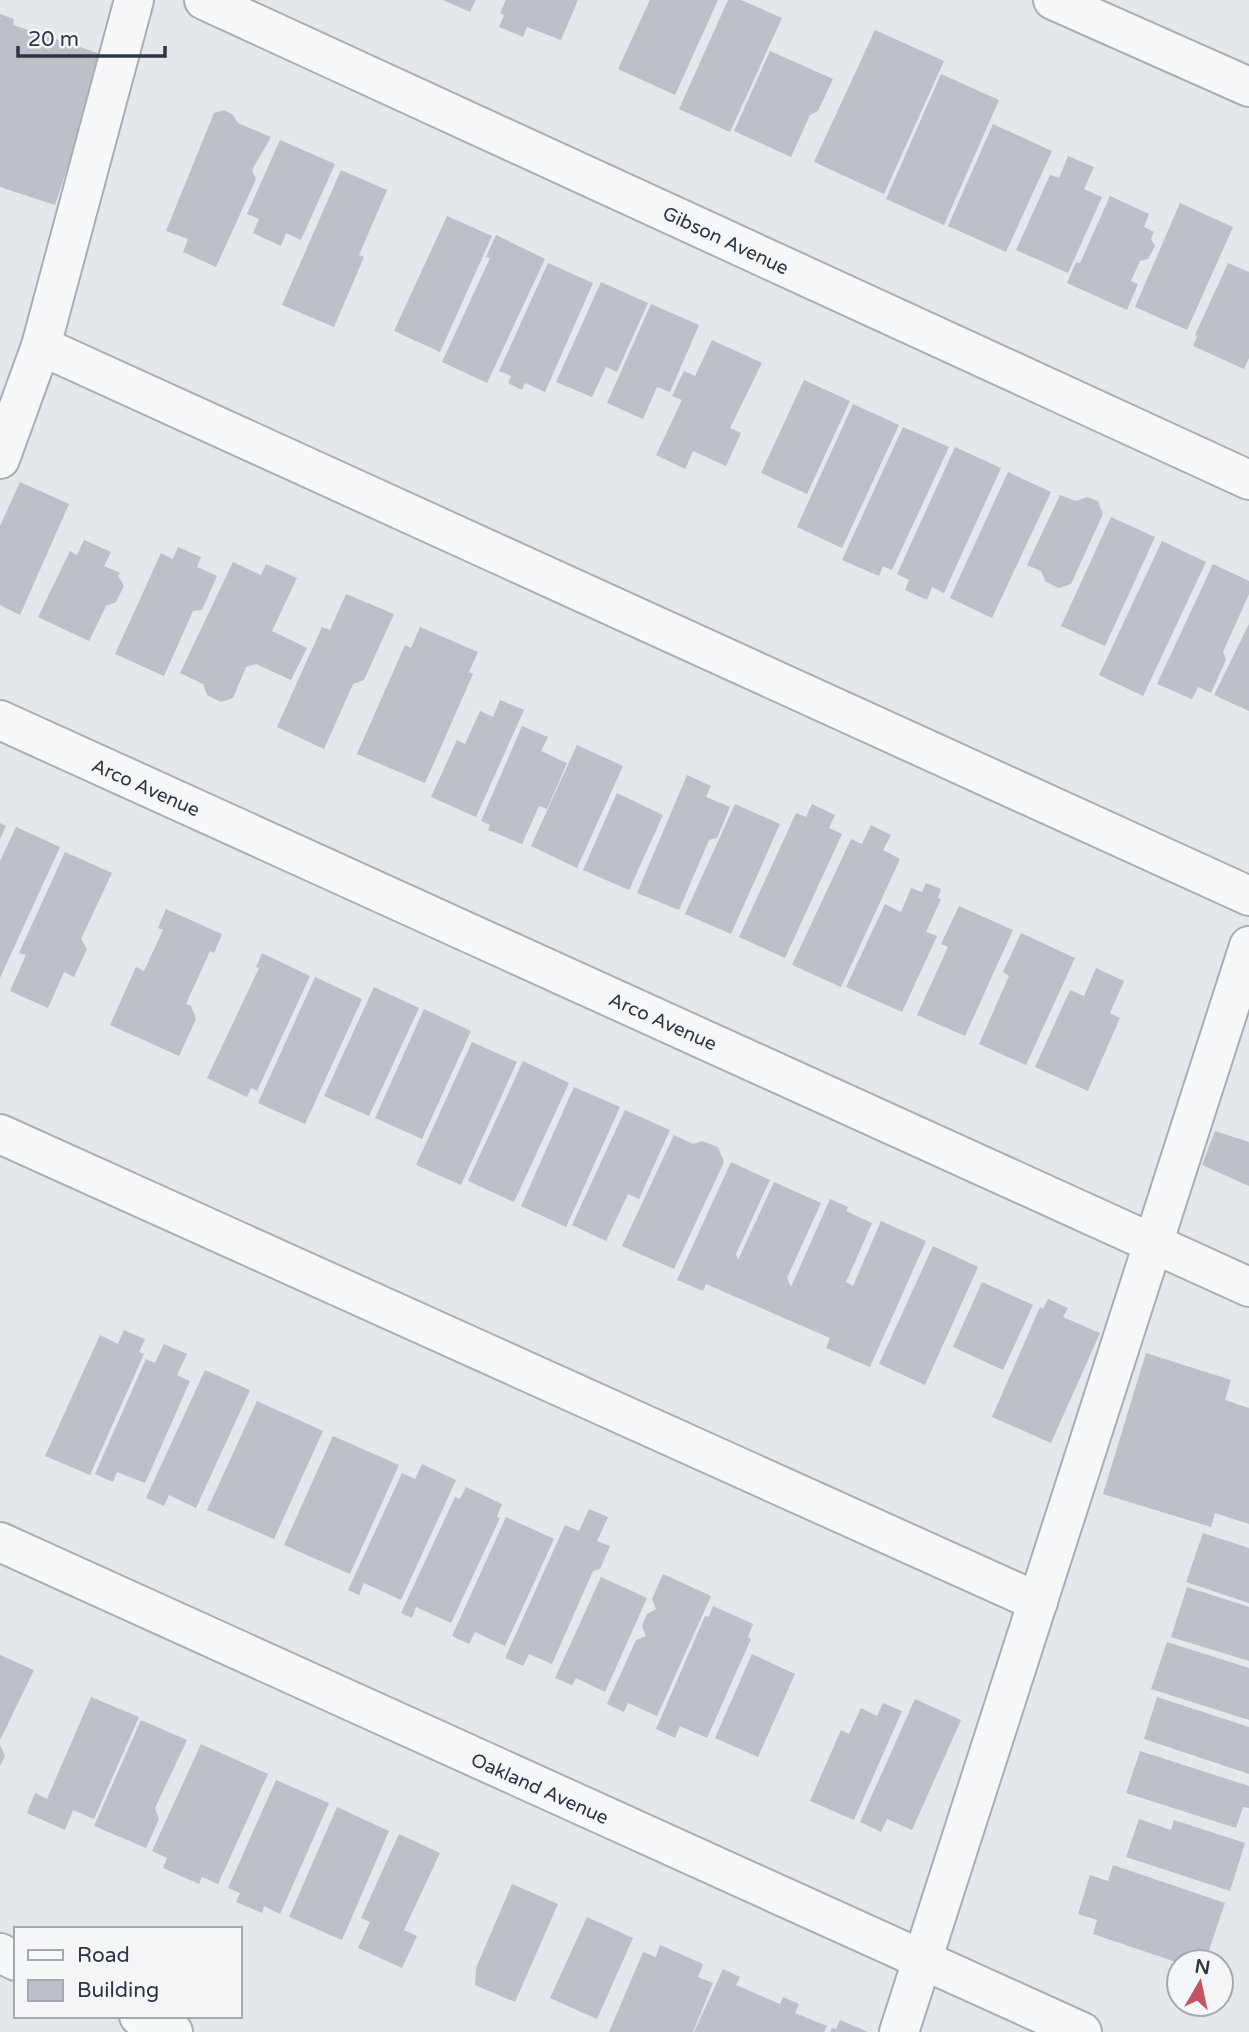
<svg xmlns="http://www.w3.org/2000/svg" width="1249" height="2032" font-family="'Varela Round',sans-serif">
  <rect width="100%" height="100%" fill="#e4e7eb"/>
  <!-- building -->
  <g fill="#bcc0c7">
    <polygon points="443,0 476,0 470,12"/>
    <polygon points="506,0 578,0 561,40 527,27 523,37 499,27 504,15 500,13"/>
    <polygon points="650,0 718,0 675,95 618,69"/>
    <polygon points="728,0 741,0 782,18 730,132 679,109"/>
    <polygon points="0,14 14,19 13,25 104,55 55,205 0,187"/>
    <polygon points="875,30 944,61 884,194 814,162"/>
    <polygon points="770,51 833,79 818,111 810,115 791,157 734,131"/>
    <polygon points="941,74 999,100 944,225 886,199"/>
    <polygon points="224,110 233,115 238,123 271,137 252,170 256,179 216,267 183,252 188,239 166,231 214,113"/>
    <polygon points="993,124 1052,151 1006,252 948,226"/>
    <polygon points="280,140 335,164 301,240 286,233 281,246 253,233 259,219 247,214"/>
    <polygon points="1068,156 1094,167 1084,189 1102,197 1068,273 1016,250 1050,175 1059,178"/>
    <polygon points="341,170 387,190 359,255 364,257 334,327 282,305"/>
    <polygon points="1110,196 1149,214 1144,227 1154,232 1151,239 1155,246 1148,259 1140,261 1131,281 1138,284 1127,310 1067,283 1076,262 1080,263"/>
    <polygon points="1180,203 1233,227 1187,330 1135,307"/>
    <polygon points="447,216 492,236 440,352 394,331"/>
    <polygon points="496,235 545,259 487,383 442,362 490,258 486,257"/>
    <polygon points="548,263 593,283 545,392 525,383 522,390 508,383 511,376 499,371"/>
    <polygon points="1228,263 1249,272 1249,358 1244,369 1193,346 1197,336 1195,335"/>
    <polygon points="601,282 648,303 617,372 606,367 592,397 556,382"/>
    <polygon points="651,304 699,325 670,392 657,387 643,419 607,403"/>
    <polygon points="712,340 762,363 730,428 741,433 726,466 693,451 685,469 656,455 682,400 672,396 684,371 695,376"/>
    <polygon points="804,380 850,401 807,494 761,473"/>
    <polygon points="853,404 899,425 842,548 797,527"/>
    <polygon points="903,427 949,447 892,570 883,566 879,576 842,560"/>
    <polygon points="955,447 1001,468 944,593 932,587 927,600 905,590 909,580 897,574"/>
    <polygon points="1008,472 1051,492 992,618 950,598"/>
    <polygon points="20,482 69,504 20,615 0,605 0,526"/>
    <polygon points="1060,495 1076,501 1087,497 1098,501 1103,514 1071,584 1059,588 1046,582 1041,571 1027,565"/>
    <polygon points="1111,517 1155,537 1105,646 1061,626"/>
    <polygon points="84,540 111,552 104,566 120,573 118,576 124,586 116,602 106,606 89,641 38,617 70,551 77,555"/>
    <polygon points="1162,541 1206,562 1143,696 1099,675"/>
    <polygon points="178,547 201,557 197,567 217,576 202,610 193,611 164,676 115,654 161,553 173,559"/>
    <polygon points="233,562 261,575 266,564 297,578 272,631 307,648 291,680 256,664 246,667 233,698 221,702 207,695 203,684 180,673"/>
    <polygon points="1213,564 1249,581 1249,594 1223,652 1226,660 1211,693 1198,687 1192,699 1157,684"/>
    <polygon points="346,594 394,614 364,680 353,684 324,749 277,727 322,627 330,630"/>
    <polygon points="1249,624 1249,711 1214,695"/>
    <polygon points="420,627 478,652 469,672 473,674 425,783 357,754 405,645 411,648"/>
    <polygon points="500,700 524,710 476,817 431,797 457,740 465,744 480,711 493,717"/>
    <polygon points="522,726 548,737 541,751 567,763 547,809 539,806 522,844 488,830 490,825 481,821"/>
    <polygon points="577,745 623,766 577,868 531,846"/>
    <polygon points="687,775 711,786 706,797 730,807 717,838 709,840 679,910 637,893"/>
    <polygon points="617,793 663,815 629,890 583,870"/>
    <polygon points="735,804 780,824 731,934 685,914"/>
    <polygon points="812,804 835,815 829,828 842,834 785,958 739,937 796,813 806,817"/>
    <polygon points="0,823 6,826 0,839"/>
    <polygon points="871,825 891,835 883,850 900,859 841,987 792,965 851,839 862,844"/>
    <polygon points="16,827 60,847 0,978 0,861"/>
    <polygon points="65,852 112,873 81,939 87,949 74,977 64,972 48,1008 10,991 26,955 19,953"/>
    <polygon points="926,883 941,889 938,898 941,899 926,932 937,936 902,1012 846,987 885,904 901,912 911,888 922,892"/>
    <polygon points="959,906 1013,930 965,1036 917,1015 948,947 941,944"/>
    <polygon points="166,909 222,934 214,953 210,951 186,1004 191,1006 196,1019 179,1056 110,1025 136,967 144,971 163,930 158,928"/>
    <polygon points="1021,933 1075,958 1026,1065 979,1044 1009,976 1003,972"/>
    <polygon points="262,953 310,976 257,1091 251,1088 247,1097 207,1078 259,968 256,967"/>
    <polygon points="1096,968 1124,981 1110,1013 1120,1018 1088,1091 1035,1067 1070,990 1084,996"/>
    <polygon points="315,977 362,999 305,1124 258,1103"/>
    <polygon points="374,987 419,1008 369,1116 324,1096"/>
    <polygon points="424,1009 471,1031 422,1139 375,1118"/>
    <polygon points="472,1042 517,1062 461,1185 416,1165"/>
    <polygon points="523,1061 569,1083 514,1202 468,1181"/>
    <polygon points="574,1087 620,1107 566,1227 521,1206"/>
    <polygon points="625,1110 670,1130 639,1199 628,1194 606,1241 572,1225"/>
    <polygon points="1215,1131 1249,1142 1249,1186 1202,1165"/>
    <polygon points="674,1135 693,1144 702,1141 718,1147 724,1162 674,1269 622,1246"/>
    <polygon points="731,1162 770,1180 736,1254 738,1260 774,1182 821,1203 787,1278 791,1287 830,1199 848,1207 846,1211 872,1223 846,1282 853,1286 881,1221 926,1241 870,1367 826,1348 830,1338 706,1284 703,1291 677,1280"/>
    <polygon points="933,1246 978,1267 925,1385 879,1364"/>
    <polygon points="982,1282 1033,1305 1003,1370 953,1347"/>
    <polygon points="1048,1299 1068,1308 1063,1317 1100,1333 1051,1443 992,1417 1040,1307 1043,1309"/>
    <polygon points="124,1330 145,1339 139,1352 144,1354 90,1475 45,1456 100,1335 118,1344"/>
    <polygon points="164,1344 187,1354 177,1375 190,1381 145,1483 117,1472 113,1482 95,1474 146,1359 155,1363"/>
    <polygon points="1146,1353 1231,1380 1225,1400 1249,1408 1249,1524 1215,1513 1211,1527 1103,1494"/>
    <polygon points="205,1370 250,1390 196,1508 169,1495 164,1506 146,1498"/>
    <polygon points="257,1401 323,1431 274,1539 207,1510"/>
    <polygon points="333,1436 399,1465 350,1574 284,1545"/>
    <polygon points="422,1464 456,1480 401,1600 364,1583 359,1595 348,1590 402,1473 415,1479"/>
    <polygon points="466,1487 502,1504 497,1517 500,1518 451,1623 416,1607 412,1618 401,1613 455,1497 460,1499"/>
    <polygon points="589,1509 608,1517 597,1541 610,1546 600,1569 593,1571 552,1664 529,1654 523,1666 505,1658 565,1525 579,1531"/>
    <polygon points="506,1517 554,1539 505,1646 475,1632 469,1644 452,1636"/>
    <polygon points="1203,1533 1249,1548 1249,1603 1186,1582"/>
    <polygon points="663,1574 711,1596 657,1716 628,1703 624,1712 607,1704 636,1640 646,1636 642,1626 647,1614 656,1609 652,1599"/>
    <polygon points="601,1577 647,1598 605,1692 576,1678 572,1685 555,1678"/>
    <polygon points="1187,1587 1249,1607 1249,1661 1171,1637"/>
    <polygon points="713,1606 753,1624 748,1637 751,1639 707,1738 680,1726 675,1738 656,1729 705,1616 709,1617"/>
    <polygon points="1167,1642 1249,1668 1249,1720 1151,1689"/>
    <polygon points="752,1654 795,1674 758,1757 715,1738"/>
    <polygon points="0,1655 34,1670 0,1740"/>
    <polygon points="91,1697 139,1717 94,1819 73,1810 65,1830 27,1813 35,1793 47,1799"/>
    <polygon points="1157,1697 1249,1727 1249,1774 1144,1739"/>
    <polygon points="915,1699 961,1720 912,1830 887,1819 881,1832 860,1822"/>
    <polygon points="883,1703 902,1711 854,1820 810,1801 841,1730 849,1734 861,1708 877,1716"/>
    <polygon points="141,1720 187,1740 155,1808 159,1819 146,1848 94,1826"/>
    <polygon points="201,1744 268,1774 218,1884 202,1877 199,1884 163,1868 167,1858 152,1851"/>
    <polygon points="0,1745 5,1756 0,1766"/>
    <polygon points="1140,1751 1249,1786 1249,1808 1243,1807 1236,1828 1126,1793"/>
    <polygon points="276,1780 329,1803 280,1914 264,1906 262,1913 236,1902 240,1893 228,1888"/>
    <polygon points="337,1807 389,1831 342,1940 289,1917"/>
    <polygon points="1139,1819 1171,1830 1174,1820 1245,1843 1230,1891 1126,1857"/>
    <polygon points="399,1834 440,1853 404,1930 417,1936 402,1968 358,1948 370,1922 361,1918"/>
    <polygon points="1113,1865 1225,1903 1205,1962 1179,1963 1093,1934 1097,1920 1078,1914 1090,1875 1108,1881"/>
    <polygon points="512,1884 558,1904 515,2002 475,1985 476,1968"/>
    <polygon points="587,1917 633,1938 597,2019 550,1998"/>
    <polygon points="660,1945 703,1964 698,1977 713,1983 693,2032 609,2032 643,1952 656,1957"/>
    <polygon points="723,1969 740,1977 736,1985 780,2004 783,1997 799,2004 795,2013 827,2026 824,2032 694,2032"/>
    <polygon points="840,2020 868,2032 830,2032 832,2028 836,2029"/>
  </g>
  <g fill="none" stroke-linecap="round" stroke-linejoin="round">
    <!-- minor casing -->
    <g stroke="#a9aeb5" stroke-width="42">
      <g id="minor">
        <polyline points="204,0 1249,480"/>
        <polyline points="1053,0 1249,87"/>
        <polyline points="41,346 1249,896"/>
        <polyline points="0,459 41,346 134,0"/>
        <polyline points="0,720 1249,1287"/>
        <polyline points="0,1134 1038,1602"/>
        <polyline points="0,1542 1082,2032"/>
        <polyline points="0,1953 16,1961"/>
        <polyline points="139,2016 173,2032"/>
        <polyline points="899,2032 1249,946"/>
      </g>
    </g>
    <!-- minor -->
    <use href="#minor" stroke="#f7f8f9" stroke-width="38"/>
  </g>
  <g text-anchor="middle" stroke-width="5" stroke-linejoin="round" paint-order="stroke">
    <!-- street labels -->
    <g font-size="19" fill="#2d3442" stroke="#f4f6f8">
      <text transform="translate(726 240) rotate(25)" y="7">Gibson Avenue</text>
      <text transform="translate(146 787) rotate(24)" y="7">Arco Avenue</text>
      <text transform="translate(663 1021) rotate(24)" y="7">Arco Avenue</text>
      <text transform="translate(540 1788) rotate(24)" y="7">Oakland Avenue</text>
    </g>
  </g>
  <!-- legend -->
  <rect x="14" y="1927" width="228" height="91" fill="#f4f6f8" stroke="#a4a8af" stroke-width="2"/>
  <rect x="28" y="1950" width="35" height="10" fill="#f7f8f9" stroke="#a4a8af" stroke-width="2"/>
  <text x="77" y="1962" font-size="21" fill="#2d3442">Road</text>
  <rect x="28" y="1980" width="35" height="21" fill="#bcc0c7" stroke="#a4a8af" stroke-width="2"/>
  <text x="77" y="1997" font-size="21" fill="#2d3442">Building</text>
  <!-- north arrow -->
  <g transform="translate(1200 1983) rotate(9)"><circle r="33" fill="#f4f6f8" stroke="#a4a8af" stroke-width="2"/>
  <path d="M0-5L12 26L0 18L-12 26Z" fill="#c35663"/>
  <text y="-10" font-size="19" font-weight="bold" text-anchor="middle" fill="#2d3442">N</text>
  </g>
  <!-- scale -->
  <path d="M18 46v10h147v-10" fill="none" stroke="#2d3442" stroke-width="3.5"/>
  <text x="28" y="46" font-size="21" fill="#2d3442" stroke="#f4f6f8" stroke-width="5" paint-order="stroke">20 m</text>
</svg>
